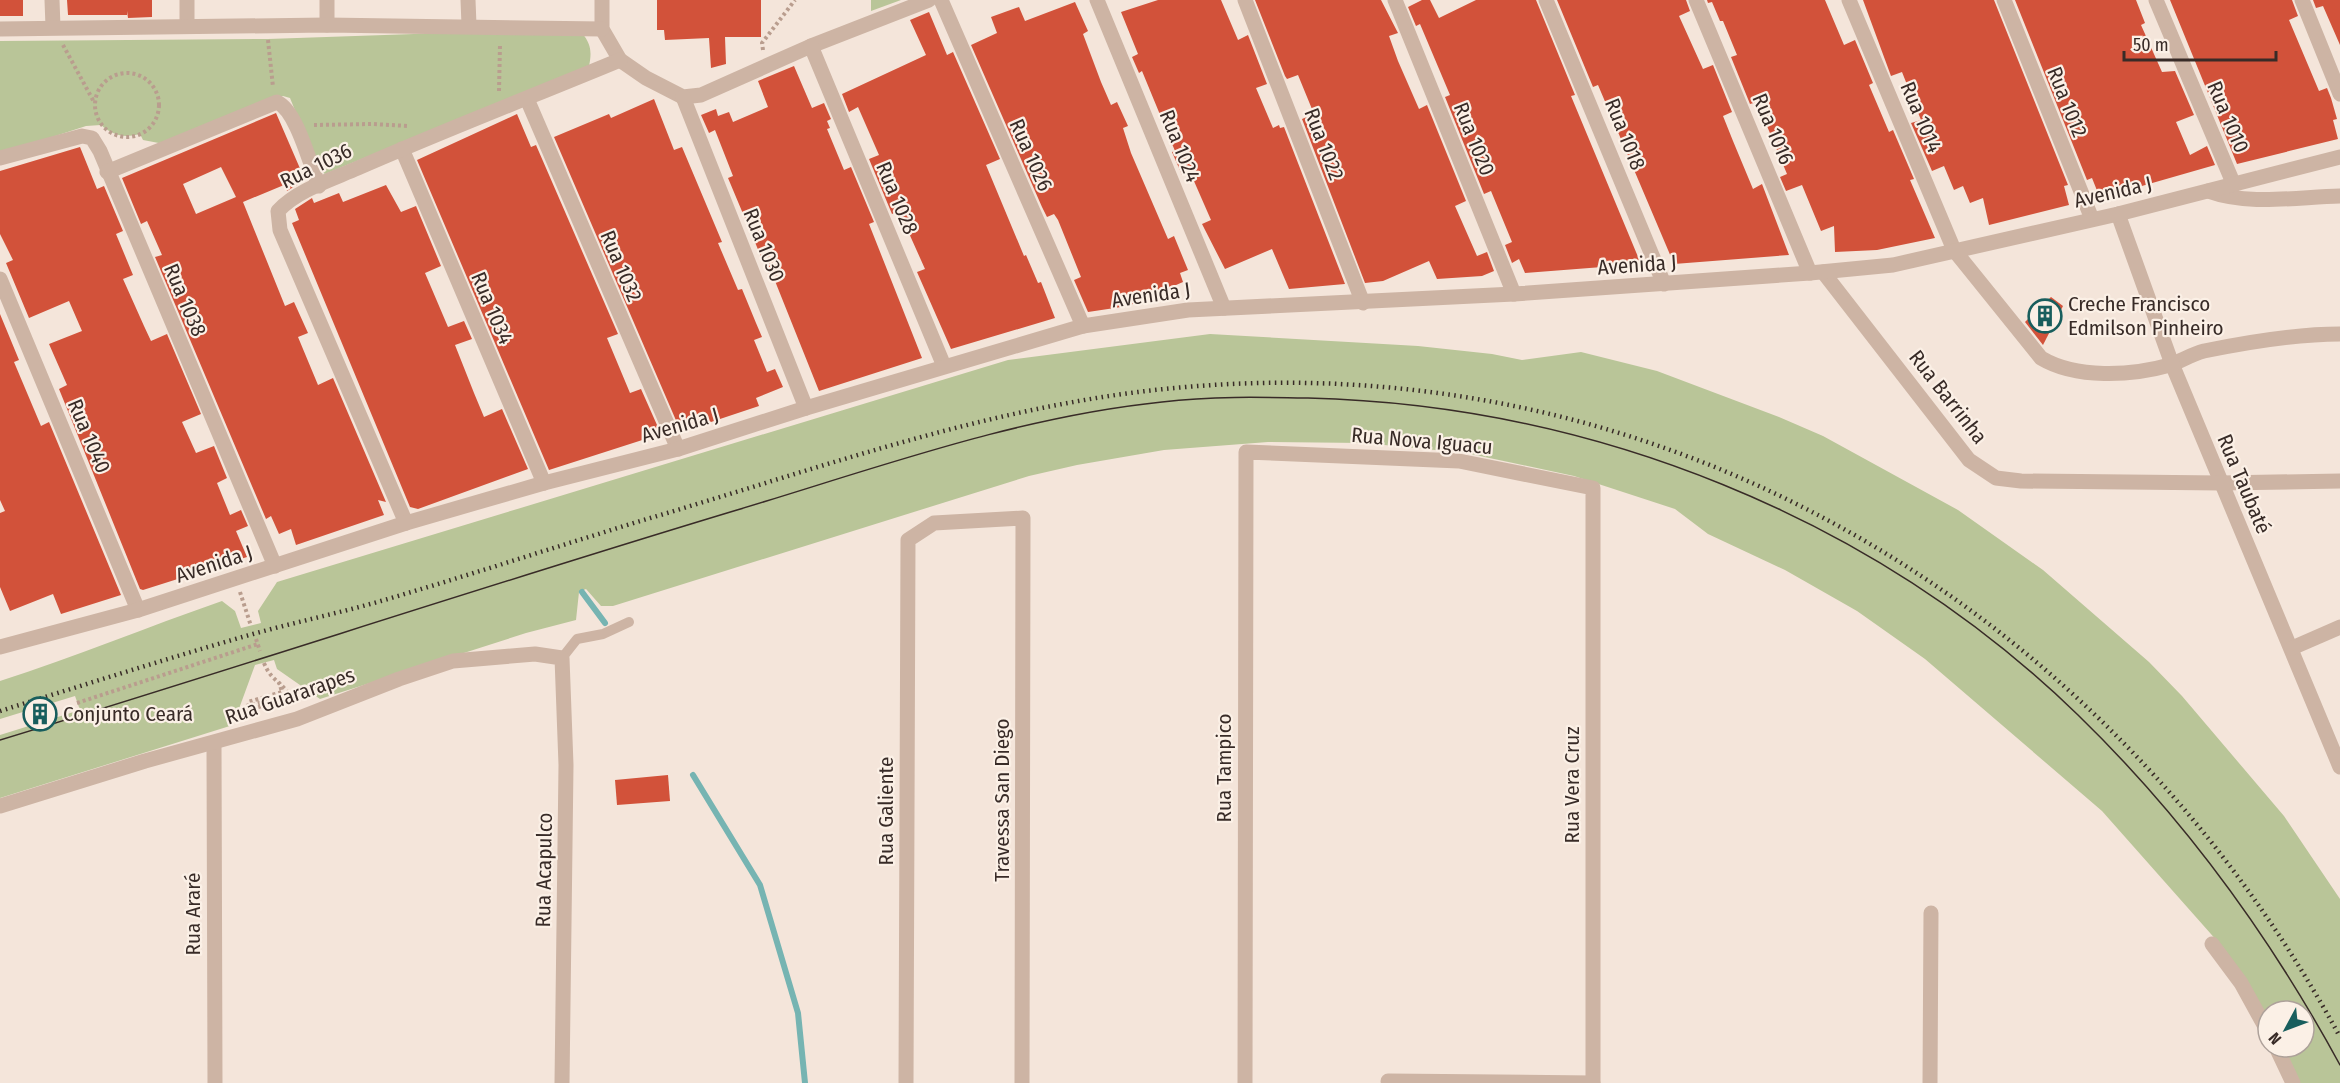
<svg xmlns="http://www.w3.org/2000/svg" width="2340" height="1083" font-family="'Fira Sans Condensed',sans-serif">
  <rect width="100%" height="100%" fill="#f4e5da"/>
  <!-- green -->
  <g fill="#b9c598">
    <polygon points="871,0 901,0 871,11"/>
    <path d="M501,31L582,33C591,44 592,52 589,66L325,174L319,170L290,98L283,96L164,144L143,140L140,134C124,138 114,136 101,125L86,126L0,154V41L268,39Z"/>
    <path d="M1210,334L1418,346L1492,354L1522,360L1581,352L1657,371L1779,417L1823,436L1958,510L2043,570L2149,662L2182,696L2284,816L2340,899V1083H2300L2282,1047H2304V1011H2268V1020L2226,951L2102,811L1925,659L1857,611L1785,570L1708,534L1675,509L1574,476L1466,453L1364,443L1268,442L1164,450L1077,465L1029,476L613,606H601L586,589L579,592L576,620L526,633L320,699L277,669L274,660L255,665L233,725L0,798V735L80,710L75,696L0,719V681C75,657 147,627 222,601L235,611L241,628L261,623L258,611L277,582L1008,360Z"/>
  </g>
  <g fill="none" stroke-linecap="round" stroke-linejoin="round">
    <!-- stream -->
    <g stroke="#76b4b2" stroke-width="6">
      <polyline points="582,592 605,623"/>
      <polyline points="693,775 760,885 798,1013 805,1083"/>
    </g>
  </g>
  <!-- building -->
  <g fill="#d2523a" fill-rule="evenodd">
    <rect x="0" y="0" width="23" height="16"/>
    <polygon points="67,0 152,0 152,17 128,18 127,11 127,15 68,15"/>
    <polygon points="657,0 761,0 761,37 725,37 726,64 711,68 709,38 665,40 664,30 657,30"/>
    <polygon points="1158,0 1221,0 1238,40 1248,35 1267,84 1256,88 1273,128 1279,125 1280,128 1284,127 1345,284 1289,289 1272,249 1225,269 1202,224 1211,220 1190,172 1182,175 1172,152 1175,151 1142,71 1139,73 1132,57 1138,54 1121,12"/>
    <polygon points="1255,0 1381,0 1398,33 1389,36 1398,61 1419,109 1427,105 1466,201 1455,206 1477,256 1487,252 1494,271 1482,276 1437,279 1429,261 1383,281 1365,283 1302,119 1314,114 1298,75 1287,79 1285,76"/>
    <polygon points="1422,0 1430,0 1439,18 1476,0 1536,0 1575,95 1571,96 1641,264 1525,273 1519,259 1512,263 1505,245 1512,242 1491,191 1484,194 1445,97 1450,95 1420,24 1416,26 1408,7"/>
    <polygon points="1557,0 1686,0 1690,11 1679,16 1703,69 1713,65 1732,112 1723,116 1733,141 1753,189 1762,184 1789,255 1674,264 1598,85 1593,87"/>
    <polygon points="1707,0 1825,0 1844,45 1855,40 1873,83 1869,85 1889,132 1893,130 1914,179 1910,180 1935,238 1877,250 1835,252 1834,226 1821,231 1802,185 1786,191 1780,177 1787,174 1757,102 1750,104 1731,57 1737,55 1723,21 1720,21 1712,2 1708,3"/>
    <polygon points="1863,0 1994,0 2068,185 2064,186 2069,205 1989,225 1983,198 1970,203 1963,186 1954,190 1944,166 1932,171 1911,123 1921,120 1902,72 1891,76"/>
    <polygon points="2015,0 2136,0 2145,23 2141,25 2162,72 2175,71 2194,115 2176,122 2190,155 2207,146 2215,165 2100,198 2092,178 2087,180"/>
    <polygon points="2170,0 2292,0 2298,16 2289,20 2319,91 2327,88 2331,98 2337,119 2333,120 2338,139 2237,164"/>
    <polygon points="2313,0 2340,0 2340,45 2323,6 2316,8"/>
    <polygon points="1075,2 1088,31 1083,34 1101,82 1111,105 1117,102 1128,126 1123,128 1131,153 1168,239 1174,236 1188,270 1180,273 1183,282 1128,306 1088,312 1074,280 1081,277 1058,220 1054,214 1047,217 1042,207 971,45 997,33 991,17 1019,7 1025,21"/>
    <polygon points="929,12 947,55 953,52 1000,159 986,165 1024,256 1026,255 1038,283 1041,282 1055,318 951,349 917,272 925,269 899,211 892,214 869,159 879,155 858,107 849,112 842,94 926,55 910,20"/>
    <polygon points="794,66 812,108 824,103 831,119 827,121 830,128 827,129 844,170 851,167 874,222 869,224 922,358 819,391 773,276 770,278 728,178 733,176 715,130 709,133 701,115 716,109 718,116 729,112 733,122 768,107 758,81"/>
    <polygon points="654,99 674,150 682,147 722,242 718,243 738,290 742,289 756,323 762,337 754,340 767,372 775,369 783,387 756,398 759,406 681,432 554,137 609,114 611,118"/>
    <path d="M276,113L305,180L287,191L284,185L243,202L285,306L294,302L308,333L298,337L318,385L333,378L386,502L378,500L384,515L296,545L291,529L279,534L271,516L266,519L155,257L162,255L147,221L141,224L122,178ZM221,167L236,197L196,214L183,184Z"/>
    <polygon points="517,114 531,147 536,145 618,334 607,338 630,393 641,389 661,434 549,470 417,160"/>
    <polygon points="80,147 97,189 104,186 123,231 116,234 133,275 123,279 144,326 151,341 167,334 201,414 182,422 196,453 214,446 227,478 217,483 230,515 241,510 248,526 236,531 247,557 143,590 140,589 59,389 67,385 49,344 82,331 69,301 29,318 6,263 13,260 0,234 0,171"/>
    <polygon points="386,185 401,212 416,206 441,266 425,273 448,327 464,321 472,339 455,345 474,393 484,417 502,409 528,469 418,509 410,507 292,223 299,220 295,209 312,198 314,203 339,193 343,202"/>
    <polygon points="2051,297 2063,306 2043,345 2025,322"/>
    <polygon points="0,314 19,360 14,362 41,426 49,422 121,595 61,614 53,594 10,611 0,587 0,513 5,511 0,500"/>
    <polygon points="668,775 670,801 617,805 615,780"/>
  </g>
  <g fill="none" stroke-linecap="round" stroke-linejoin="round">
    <!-- path -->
    <g stroke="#b99d8e" stroke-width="4" stroke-dasharray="3 3" stroke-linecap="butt">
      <polyline points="268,40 273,87"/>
      <polyline points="63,45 94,102"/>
      <polyline points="763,50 762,43 795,0"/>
      <circle cx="127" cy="105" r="32"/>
      <polyline points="499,91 500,45"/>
      <polyline points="314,125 372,124 409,126"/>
      <polyline points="240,592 251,626"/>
      <polyline points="256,639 260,651"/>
      <path d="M264,663C272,684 286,681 293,705"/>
      <polyline points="77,703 258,644"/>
      <polyline points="250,717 248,710 284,700 283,696 249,706 248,702 282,692 279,682"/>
    </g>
    <!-- service -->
    <polyline stroke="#cdb4a4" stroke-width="10" points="562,658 577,639 603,634 629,622"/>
    <!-- minor -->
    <g stroke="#cdb4a4" stroke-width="15">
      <polyline points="52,0 53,27"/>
      <polyline points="187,0 187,25"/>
      <polyline points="327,0 327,25"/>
      <polyline points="468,0 469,25"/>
      <polyline points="602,0 602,29 620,60 646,78 683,97 701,95 811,46 929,0"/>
      <polyline points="941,0 1083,326"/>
      <polyline points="1097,0 1224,308"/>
      <polyline points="1245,0 1363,303"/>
      <polyline points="1395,0 1514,294"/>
      <polyline points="1546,0 1664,284"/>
      <polyline points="1696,0 1810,273"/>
      <path d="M1849,0L1954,250L2041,358C2076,379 2131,376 2170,365C2181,361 2192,354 2204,351C2248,342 2295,334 2340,334"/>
      <polyline points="2004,0 2092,219"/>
      <polyline points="2156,0 2234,185"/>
      <polyline points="2302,0 2340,94"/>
      <polyline points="0,29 327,25 602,29"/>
      <polyline points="811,46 944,366"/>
      <polyline points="683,97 806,408"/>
      <polyline points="527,99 678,449"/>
      <polyline points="402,149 544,483"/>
      <polyline points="0,158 82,136 92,138 100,151 275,566"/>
      <path d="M107,172L277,102C297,111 310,165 319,186"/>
      <path d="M2208,191C2249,206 2297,197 2340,196"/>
      <polyline points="2118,214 2172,364 2340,767"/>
      <polyline points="1823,272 1969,460 1996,478 2021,481 2221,483 2340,481"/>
      <polyline points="0,279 138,610"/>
      <path d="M406,523L280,230L278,211C297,190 333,179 358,168C445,130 533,96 620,60"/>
      <polyline points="2292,648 2340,627"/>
      <polyline points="214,744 215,1083"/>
      <polyline points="0,806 145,761 297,719 399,679 453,661 535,654 562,658 566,765 562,1083"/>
      <polyline points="2212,944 2241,983 2268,1032"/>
      <polyline points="2276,1047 2293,1083"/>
      <polyline points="1388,1081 1593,1083"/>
      <polyline points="906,1083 908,540 934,523 1023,518 1022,1083"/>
      <polyline points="1245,1083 1246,452 1459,461 1593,488 1593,1083"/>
      <polyline points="1930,1083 1931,913"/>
    </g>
    <!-- tertiary -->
    <polyline stroke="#cdb4a4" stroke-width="15" points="0,647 138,610 406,523 544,483 678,449 806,408 1083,326 1188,310 1514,294 1810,273 1893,265 2118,214 2340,157"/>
    <!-- tram -->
    <path stroke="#382b27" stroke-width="1.5" d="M0,740C246,665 491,584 737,510C877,468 1016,417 1162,402C1211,396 1259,397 1308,398C1592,405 1873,516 2078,715C2183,817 2270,936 2340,1065"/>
    <!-- rail -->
    <path stroke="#382b27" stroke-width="4.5" stroke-dasharray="1.5 4.5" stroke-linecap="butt" d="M0,711C84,685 168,658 253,634C296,622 339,613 381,601C470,575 558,546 647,519C824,467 1001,402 1186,387C1672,345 2112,615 2340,1037"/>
  </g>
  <!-- icons -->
  <defs>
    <g id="building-ring" transform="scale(1.725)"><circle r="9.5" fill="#fbf0e6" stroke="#185e5d" stroke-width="1.5"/><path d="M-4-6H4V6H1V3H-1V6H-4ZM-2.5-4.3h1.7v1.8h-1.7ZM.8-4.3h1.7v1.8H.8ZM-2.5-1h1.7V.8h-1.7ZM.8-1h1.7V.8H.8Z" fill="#185e5d"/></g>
  </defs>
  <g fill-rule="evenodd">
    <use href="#building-ring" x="2045" y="316"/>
    <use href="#building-ring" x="40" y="714"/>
  </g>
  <g text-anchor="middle" stroke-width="4.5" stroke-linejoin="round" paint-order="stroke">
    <!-- street labels -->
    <g font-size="21" fill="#382b27" stroke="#fbf0e6">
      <text transform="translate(2067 102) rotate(68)" y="7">Rua 1012</text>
      <text transform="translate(1921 117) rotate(67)" y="7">Rua 1014</text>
      <text transform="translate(2228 117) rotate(67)" y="7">Rua 1010</text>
      <text transform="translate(1773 129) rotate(67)" y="7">Rua 1016</text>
      <text transform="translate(1625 134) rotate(68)" y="7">Rua 1018</text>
      <text transform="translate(1474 139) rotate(68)" y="7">Rua 1020</text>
      <text transform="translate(1324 144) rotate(69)" y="7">Rua 1022</text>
      <text transform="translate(1180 146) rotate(68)" y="7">Rua 1024</text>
      <text transform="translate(1031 155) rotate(66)" y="7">Rua 1026</text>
      <text transform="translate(316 166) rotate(-26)" y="7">Rua 1036</text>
      <text transform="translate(2113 192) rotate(-13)" y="7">Avenida J</text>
      <text transform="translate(897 198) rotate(67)" y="7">Rua 1028</text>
      <text transform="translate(764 245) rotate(68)" y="7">Rua 1030</text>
      <text transform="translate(1637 265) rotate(-4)" y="7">Avenida J</text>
      <text transform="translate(621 266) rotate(67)" y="7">Rua 1032</text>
      <text transform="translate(1151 295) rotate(-8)" y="7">Avenida J</text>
      <text transform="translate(185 300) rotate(67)" y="7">Rua 1038</text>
      <text transform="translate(492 308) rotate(67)" y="7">Rua 1034</text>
      <text transform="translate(1948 397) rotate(52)" y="7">Rua Barrinha</text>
      <text transform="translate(680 425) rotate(-16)" y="7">Avenida J</text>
      <text transform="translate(89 436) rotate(67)" y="7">Rua 1040</text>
      <text transform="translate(1422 441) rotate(5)" y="7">Rua Nova Iguacu</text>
      <text transform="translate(2244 484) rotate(67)" y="7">Rua Taubaté</text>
      <text transform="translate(214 564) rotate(-18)" y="7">Avenida J</text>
      <text transform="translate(290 696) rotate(-19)" y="7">Rua Guararapes</text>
      <text transform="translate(1224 768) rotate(-90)" y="7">Rua Tampico</text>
      <text transform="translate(1572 785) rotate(-90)" y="7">Rua Vera Cruz</text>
      <text transform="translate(1002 800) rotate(-90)" y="7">Travessa San Diego</text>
      <text transform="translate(886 811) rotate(-90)" y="7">Rua Galiente</text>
      <text transform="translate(544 870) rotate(-89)" y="7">Rua Acapulco</text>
      <text transform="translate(193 914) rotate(-90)" y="7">Rua Araré</text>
    </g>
    <!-- poi labels -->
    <g font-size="21" fill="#382b27" stroke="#fbf0e6" text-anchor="start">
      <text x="2068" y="311">Creche Francisco<tspan x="2068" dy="24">Edmilson Pinheiro</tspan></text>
      <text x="63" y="721">Conjunto Ceará</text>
    </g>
  </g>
  <!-- north arrow -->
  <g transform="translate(2286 1029) rotate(229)"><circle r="28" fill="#fbf0e6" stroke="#ada19a" stroke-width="1.5"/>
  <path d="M0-4.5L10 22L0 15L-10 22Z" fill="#185e5d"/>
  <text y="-9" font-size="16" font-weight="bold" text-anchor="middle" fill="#382b27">N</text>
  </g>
  <!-- scale -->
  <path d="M2124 51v9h152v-9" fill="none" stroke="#382b27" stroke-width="3"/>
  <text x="2133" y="51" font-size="18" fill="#382b27" stroke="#fbf0e6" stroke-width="4.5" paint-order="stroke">50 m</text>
</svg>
